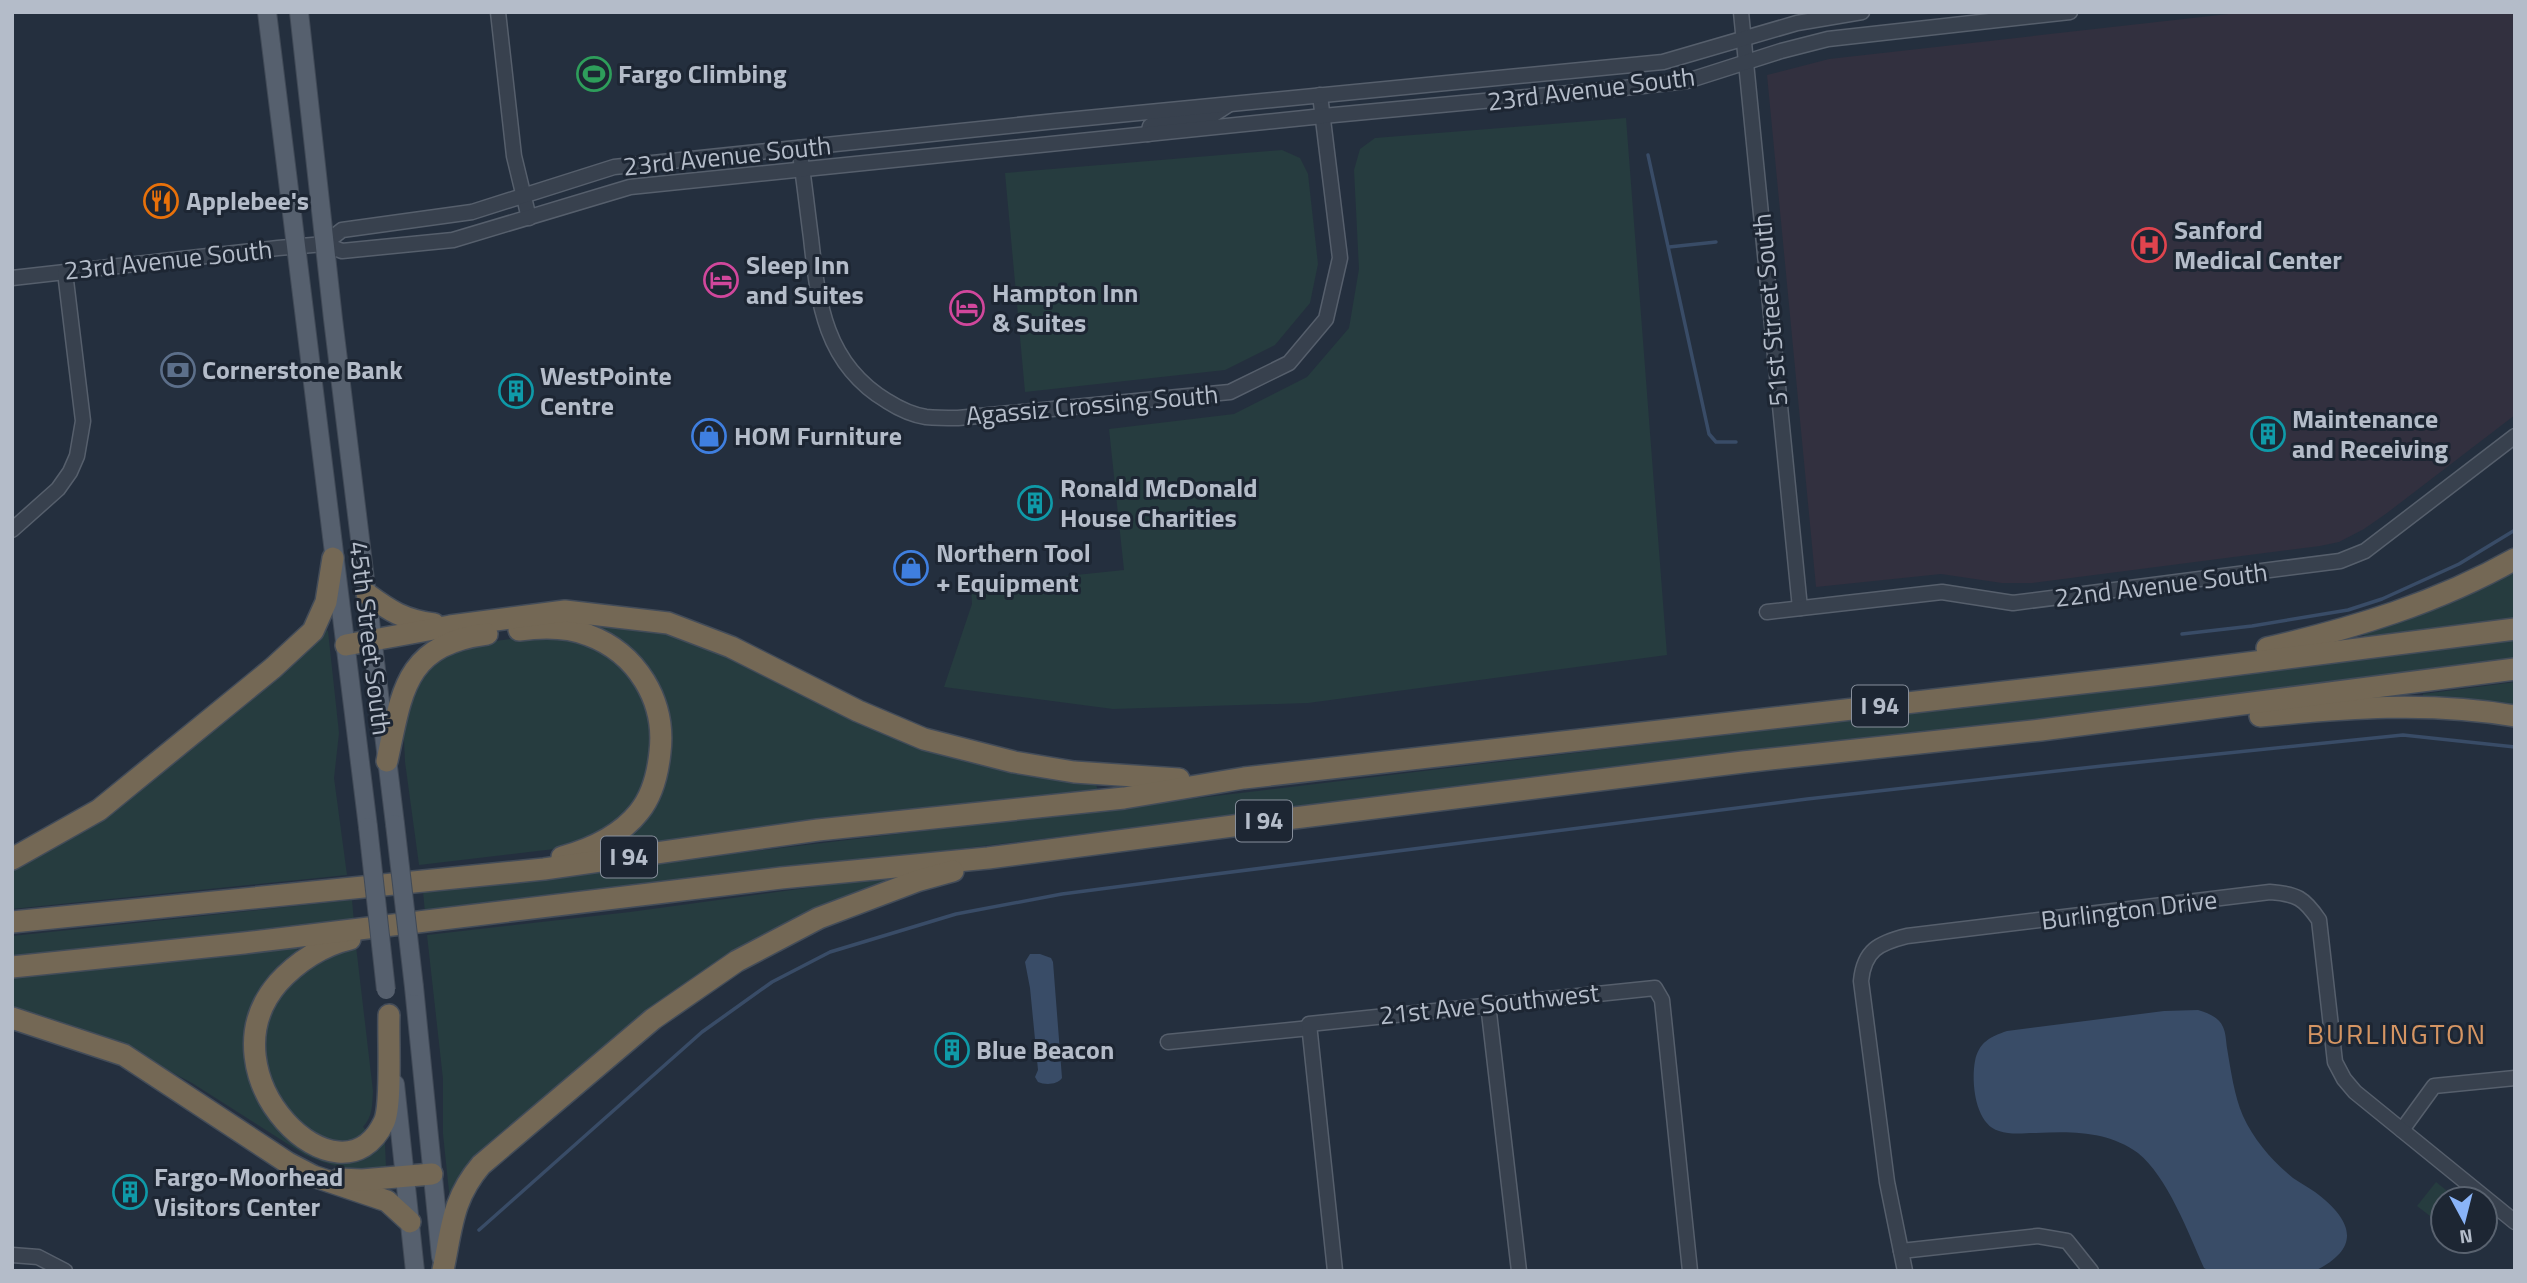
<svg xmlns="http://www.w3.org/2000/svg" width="2527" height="1283" font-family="'Titillium Web',sans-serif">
  <rect width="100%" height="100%" fill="#242f3e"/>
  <!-- medical -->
  <polygon fill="#32303f" points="2246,12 2515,12 2515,415 2387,513 2364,529 2339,542 2320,546 2032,583 2002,583 1941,574 1816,587 1767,75 1829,59"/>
  <!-- green -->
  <g fill="#263c3f">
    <polygon points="1626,118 1667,655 1308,703 1113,709 944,687 972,604 971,586 1124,570 1109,429 1234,414 1307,377 1349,328 1359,269 1354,170 1360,149 1375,138"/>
    <polygon points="1282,150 1300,158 1308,174 1318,264 1310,303 1275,345 1225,370 1025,392 1005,173"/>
    <polygon points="2515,565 2515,618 2365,638 2363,631"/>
    <polygon points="581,619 648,626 722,650 857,719 1095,781 1098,791 621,846 620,840 635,829 665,710"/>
    <polygon points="323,629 328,631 339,733 334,778 347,875 12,909 12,867"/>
    <polygon points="539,635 564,636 611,655 638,686 654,719 650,775 627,817 580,846 419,865 405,762 403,719 424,668 460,646"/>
    <polygon points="2515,640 2515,662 425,913 423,891"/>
    <polygon points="2515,682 2515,710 2423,701 2423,694"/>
    <polygon points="895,876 897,883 762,939 450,1201 443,1134 443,1079 427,935 630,912"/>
    <polygon points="352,900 354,922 12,957 12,936"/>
    <path d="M296,946L299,953L271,979L256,1093L272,1120L305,1148L379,1141L385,1144L386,1167C354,1171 335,1168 305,1155L192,1083L152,1062L12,1011V976Z"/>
    <path d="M356,946L373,1091C372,1105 373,1116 363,1127L368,1132L348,1143L319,1140L278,1104L262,1059L272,1003L309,963Z"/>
    <polygon points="2436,1182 2456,1198 2443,1199 2443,1215 2438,1222 2417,1206"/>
  </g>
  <!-- water -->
  <g fill="#394c67">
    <path d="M1030,954H1040L1051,958L1053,962L1062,1078C1057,1085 1045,1085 1038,1082L1035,1077L1038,1070L1030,988L1025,962Z"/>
    <path d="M2198,1010C2208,1013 2219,1017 2223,1027C2226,1033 2226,1042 2227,1048C2231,1071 2234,1095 2243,1116C2254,1140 2272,1161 2293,1178C2300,1183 2308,1187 2315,1192C2352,1220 2363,1247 2315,1271H2210L2204,1268C2189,1234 2167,1176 2138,1153C2108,1131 2072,1131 2036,1133C2025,1133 2010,1135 1999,1131C1975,1124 1971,1082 1975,1061C1979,1042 1990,1037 2007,1031L2164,1011Z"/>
  </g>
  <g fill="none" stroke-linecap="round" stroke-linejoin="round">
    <!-- stream -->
    <g stroke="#394c67" stroke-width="3.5">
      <polyline points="1648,155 1709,434 1716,442 1736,442"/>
      <polyline points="1669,247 1716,242"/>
      <polyline points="2182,634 2252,626 2348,610 2382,599 2459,564 2515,530"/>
      <polyline points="479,1230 702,1032 772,982 830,952 956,914 1062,894 1200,876 1807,799 2102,766 2403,735 2515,747"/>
    </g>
    <!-- minor casing -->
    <g stroke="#565f6c" stroke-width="17">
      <g id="minor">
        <polyline points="498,12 514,156 529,218"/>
        <polyline points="1741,12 1800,608"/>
        <polyline points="1148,134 1150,126 1153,124 1211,116 1228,105"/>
        <path d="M799,148C804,178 807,208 811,238C818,303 825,364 887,401C898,408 913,415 926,417C937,418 948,418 958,418L1230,392L1289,363L1326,319L1340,258L1320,95"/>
        <polyline points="324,244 342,230 472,212 614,167 1056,121 1663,62 1797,23 1862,12"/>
        <polyline points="12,278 278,248 324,244 342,251 453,240 630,187 1323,116 1634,87 1687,81 1781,51 1828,39 2070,12"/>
        <polyline points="12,530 58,489 70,472 77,456 83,421 65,272"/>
        <polyline points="1767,612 1942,592 2013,603 2340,561 2365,551 2515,436"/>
        <polyline points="1488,1004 1519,1271"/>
        <polyline points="1168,1042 1310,1028"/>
        <polyline points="2402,1130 2434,1086 2515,1078"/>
        <polyline points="1901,1251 2038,1236 2067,1241 2091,1271"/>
        <polyline points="12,1255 38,1257 65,1271"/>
        <polyline points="1335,1271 1309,1024 1655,988 1662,1000 1690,1271"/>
        <path d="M1905,1271L1887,1182L1861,981C1864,950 1879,943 1907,936L2270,892C2297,894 2304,898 2319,920L2335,1062L2344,1079L2355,1092L2515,1222"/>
      </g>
    </g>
    <!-- major casing -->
    <g stroke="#414a57" stroke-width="20">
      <g id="major">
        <polyline points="267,12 368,827"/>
        <polyline points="299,12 333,319 395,824"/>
        <polyline points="414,987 441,1257"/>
        <polyline points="395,1084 415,1271"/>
      </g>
    </g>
    <!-- highway casing -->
    <g stroke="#434c59" stroke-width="24">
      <g id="highway">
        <path d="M367,594C390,611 404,620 434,624"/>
        <path d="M519,630C542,627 566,626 588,635C637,653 666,701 660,752C658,772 652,796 639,812C620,836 591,849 562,857"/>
        <polyline points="346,645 450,626 565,611 668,623 731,647 858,711 924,739 1014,762 1074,772 1179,779"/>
        <path d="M2267,648C2354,628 2437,603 2515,559"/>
        <path d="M2260,716C2345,708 2430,701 2515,716"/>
        <path d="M387,761C402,692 404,645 487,634"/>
        <polyline points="12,859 99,810 273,668 313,631 326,602 333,558"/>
        <polyline points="12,922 544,869 818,830 1124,798 1244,778 2153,675 2515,629"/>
        <path d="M350,939C323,945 297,962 278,983C199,1075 341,1214 384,1122C392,1106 388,1037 389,1015"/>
        <polyline points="12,967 244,943 781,878 988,858 1278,820 1743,762 2041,730 2515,669"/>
        <polyline points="12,1018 124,1055 288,1163 313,1176 387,1201 410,1222"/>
        <polyline points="339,1179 362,1180 432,1174"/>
        <path d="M443,1270C452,1228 452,1199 481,1165L653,1019L737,961L819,918L917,881L953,871"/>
      </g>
    </g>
    <!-- minor -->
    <use href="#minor" stroke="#38414e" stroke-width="14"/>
    <!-- major -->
    <use href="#major" stroke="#56606e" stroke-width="18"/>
    <!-- highway -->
    <use href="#highway" stroke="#746855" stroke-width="21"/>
    <!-- major-bridge casing -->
    <g stroke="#414a57" stroke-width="20" stroke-linecap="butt">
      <g id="major-bridge">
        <polyline points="395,824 414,987"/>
        <polyline points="368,827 386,990"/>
      </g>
    </g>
    <!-- major-bridge -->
    <use href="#major-bridge" stroke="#56606e" stroke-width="18"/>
  </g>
  <!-- icons -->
  <defs>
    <g id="stadium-ring" transform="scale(1.75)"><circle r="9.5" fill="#1d2633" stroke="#2e9e5b" stroke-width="1.5"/><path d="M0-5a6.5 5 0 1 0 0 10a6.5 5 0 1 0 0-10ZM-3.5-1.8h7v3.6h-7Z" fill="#2e9e5b"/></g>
    <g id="restaurant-ring" transform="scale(1.75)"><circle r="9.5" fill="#1d2633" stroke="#e8710a" stroke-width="1.5"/><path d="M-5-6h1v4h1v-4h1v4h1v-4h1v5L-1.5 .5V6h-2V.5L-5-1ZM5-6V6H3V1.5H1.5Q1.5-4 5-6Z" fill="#e8710a"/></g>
    <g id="hospital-ring" transform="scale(1.75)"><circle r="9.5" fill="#1d2633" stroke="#e0444e" stroke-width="1.5"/><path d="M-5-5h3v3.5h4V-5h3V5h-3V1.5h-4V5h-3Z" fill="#e0444e"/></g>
    <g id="hotel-ring" transform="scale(1.75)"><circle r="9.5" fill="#1d2633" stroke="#d1479c" stroke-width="1.5"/><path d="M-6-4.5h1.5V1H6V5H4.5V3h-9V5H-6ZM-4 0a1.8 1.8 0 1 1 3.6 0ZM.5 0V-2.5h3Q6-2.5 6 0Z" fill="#d1479c"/></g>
    <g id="bank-ring" transform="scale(1.75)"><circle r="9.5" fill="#1d2633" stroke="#5c6f8a" stroke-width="1.5"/><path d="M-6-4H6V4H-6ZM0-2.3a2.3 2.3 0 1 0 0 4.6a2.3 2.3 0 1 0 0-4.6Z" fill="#5c6f8a"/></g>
    <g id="building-ring" transform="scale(1.75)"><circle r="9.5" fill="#1d2633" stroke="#0f9aa8" stroke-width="1.5"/><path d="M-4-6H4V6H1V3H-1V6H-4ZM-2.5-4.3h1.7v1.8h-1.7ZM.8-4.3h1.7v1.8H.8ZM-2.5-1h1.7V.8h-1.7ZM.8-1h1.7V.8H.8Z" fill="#0f9aa8"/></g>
    <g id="shop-ring" transform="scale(1.75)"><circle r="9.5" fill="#1d2633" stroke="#3f7fe0" stroke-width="1.5"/><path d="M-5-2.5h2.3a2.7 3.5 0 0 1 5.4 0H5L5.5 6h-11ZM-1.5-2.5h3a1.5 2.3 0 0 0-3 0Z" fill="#3f7fe0"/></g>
  </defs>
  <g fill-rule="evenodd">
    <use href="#stadium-ring" x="594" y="74"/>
    <use href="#restaurant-ring" x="161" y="201"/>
    <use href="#hospital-ring" x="2149" y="245"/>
    <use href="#hotel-ring" x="721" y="280"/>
    <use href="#hotel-ring" x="967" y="308"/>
    <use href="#bank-ring" x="178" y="370"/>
    <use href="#building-ring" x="516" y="391"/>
    <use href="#building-ring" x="2268" y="434"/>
    <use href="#shop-ring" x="709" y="436"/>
    <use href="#building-ring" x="1035" y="503"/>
    <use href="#shop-ring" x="911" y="568"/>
    <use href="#building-ring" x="952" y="1050"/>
    <use href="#building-ring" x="130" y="1192"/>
  </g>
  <g text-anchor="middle" stroke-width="6" stroke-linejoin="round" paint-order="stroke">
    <!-- shield labels -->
    <g fill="#1d2633" stroke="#878f9c" stroke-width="2">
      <rect x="1852" y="685.5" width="56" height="41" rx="5"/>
      <rect x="1236" y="800.5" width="56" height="41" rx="5"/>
      <rect x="601" y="836.5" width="56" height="41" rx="5"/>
    </g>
    <g font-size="24" font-weight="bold" fill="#b4bcc9">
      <text x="1880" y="714">I 94</text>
      <text x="1264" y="829">I 94</text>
      <text x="629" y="865">I 94</text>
    </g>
    <!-- poi labels -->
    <g font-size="26" font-weight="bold" fill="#b4bcc9" stroke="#1d2633" text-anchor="start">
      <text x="618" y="83">Fargo Climbing</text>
      <text x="186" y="210">Applebee's</text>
      <text x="2174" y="239">Sanford<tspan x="2174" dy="30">Medical Center</tspan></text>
      <text x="746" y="274">Sleep Inn<tspan x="746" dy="30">and Suites</tspan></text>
      <text x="992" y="302">Hampton Inn<tspan x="992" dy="30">&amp; Suites</tspan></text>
      <text x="202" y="379">Cornerstone Bank</text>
      <text x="540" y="385">WestPointe<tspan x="540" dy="30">Centre</tspan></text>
      <text x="2292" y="428">Maintenance<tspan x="2292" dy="30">and Receiving</tspan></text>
      <text x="734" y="445">HOM Furniture</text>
      <text x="1060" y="497">Ronald McDonald<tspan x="1060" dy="30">House Charities</tspan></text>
      <text x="936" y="562">Northern Tool<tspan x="936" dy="30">+ Equipment</tspan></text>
      <text x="976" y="1059">Blue Beacon</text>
      <text x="154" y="1186">Fargo-Moorhead<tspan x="154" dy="30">Visitors Center</tspan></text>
    </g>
    <!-- street labels -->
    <g font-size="26" fill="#b4bcc9" stroke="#1d2633">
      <text transform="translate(1591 89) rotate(-7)" y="9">23rd Avenue South</text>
      <text transform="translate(727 156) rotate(-6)" y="9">23rd Avenue South</text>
      <text transform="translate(168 260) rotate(-6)" y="9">23rd Avenue South</text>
      <text transform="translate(1770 310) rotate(-95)" y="9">51st Street South</text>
      <text transform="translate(1092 405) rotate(-5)" y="9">Agassiz Crossing South</text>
      <text transform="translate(2161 585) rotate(-7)" y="9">22nd Avenue South</text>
      <text transform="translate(370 638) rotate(83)" y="9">45th Street South</text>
      <text transform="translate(2129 910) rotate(-7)" y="9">Burlington Drive</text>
      <text transform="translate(1489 1004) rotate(-6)" y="9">21st Ave Southwest</text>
    </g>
    <!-- neighbourhood labels -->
    <g font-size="28" letter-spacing="2" fill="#d59563" stroke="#1d2633">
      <text x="2397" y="1044">BURLINGTON</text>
    </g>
  </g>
  <!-- border -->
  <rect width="2527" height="1283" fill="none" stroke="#b4bcc9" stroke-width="28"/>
  <!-- north arrow -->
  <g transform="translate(2464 1220) rotate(173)"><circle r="33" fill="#1d2633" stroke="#59626f" stroke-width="2"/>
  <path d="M0-5L12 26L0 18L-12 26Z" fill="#8ab4f8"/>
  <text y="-10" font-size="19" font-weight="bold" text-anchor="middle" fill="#b4bcc9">N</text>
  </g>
</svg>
